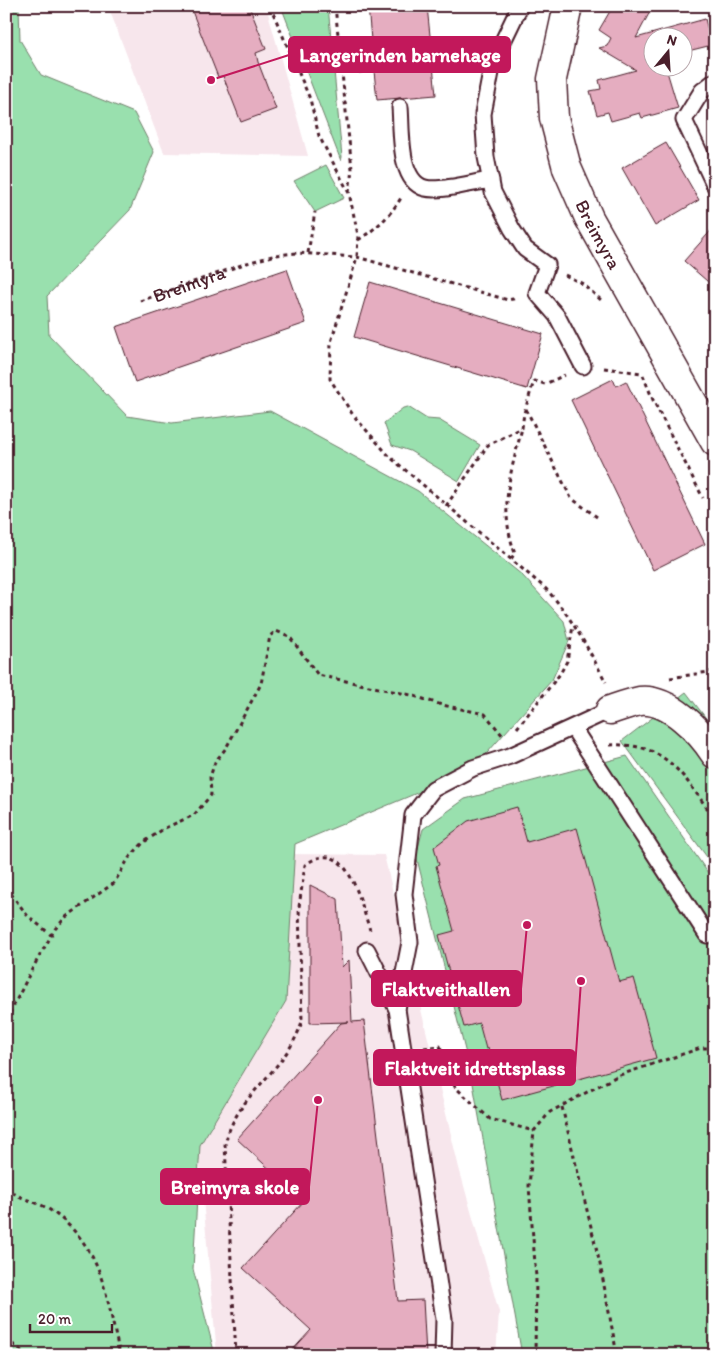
<svg xmlns="http://www.w3.org/2000/svg" width="721" height="1361" font-family="Itim,sans-serif">
  <rect width="100%" height="100%" fill="#fff"/>
  <filter id="ink" filterUnits="userSpaceOnUse"><feTurbulence type="fractalNoise" baseFrequency=".02" numOctaves="2"/><feDisplacementMap in="SourceGraphic" scale="10" xChannelSelector="R" yChannelSelector="G"/><feConvolveMatrix kernelMatrix="1 2 1 2 8 2 1 2 1" color-interpolation-filters="sRGB"/></filter>
  <g filter="url(#ink)">
    <!-- built -->
    <g fill="#f7e6ec">
      <polygon points="108,6 266,6 308,156 164,153"/>
      <polygon points="286,854 384,855 459,1168 499,1312 496,1355 217,1355 188,1032"/>
    </g>
    <!-- green -->
    <g fill="#99e0ae" stroke="#72806c">
      <polygon points="6,6 19,6 20,40 41,75 134,113 154,152 130,210 47,296 49,335 127,416 172,423 270,411 418,491 522,575 564,621 569,641 552,680 472,770 295,844 286,1001 200,1145 193,1269 215,1355 6,1355"/>
      <polygon points="281,6 328,6 342,157 341,161"/>
      <polygon points="326,165 344,198 315,212 294,181"/>
      <polygon points="408,407 427,419 439,420 480,445 459,481 410,451 392,445 384,423 403,408"/>
      <polygon points="686,692 715,730 715,868 622,741"/>
      <polygon points="627,756 715,883 715,1355 522,1355 472,1078 416,855 423,829 465,799"/>
    </g>
    <!-- building -->
    <g fill="#e5adc0" stroke="#4a1f2b">
      <polygon points="190,6 249,6 266,49 256,53 258,62 276,109 241,122 223,76 218,77"/>
      <polygon points="368,6 427,6 436,95 377,100 374,71 359,73 356,41 371,40"/>
      <polygon points="613,6 653,6 636,38 705,19 712,45 684,52 684,38 654,38 654,68 666,68 678,108 642,118 640,113 611,121 608,112 597,115 590,91 601,89 599,80 636,70 599,48 607,46 611,38 599,30"/>
      <polygon points="666,143 699,200 655,226 622,168"/>
      <polygon points="715,226 715,288 684,261"/>
      <polygon points="287,269 306,323 135,382 116,327"/>
      <polygon points="370,282 543,334 527,389 354,337"/>
      <polygon points="613,379 616,386 626,381 705,544 653,570 571,400"/>
      <polygon points="517,807 527,842 577,828 619,982 634,978 656,1058 502,1100 488,1048 486,1049 479,1023 464,1027 439,935 454,931 436,866 439,865 434,847 468,821"/>
      <polygon points="310,885 338,899 342,967 349,960 352,1022 364,1021 398,1301 423,1300 426,1355 288,1355 311,1330 243,1268 304,1201 237,1139 341,1023 349,1022 310,1023"/>
    </g>
    <g fill="none" stroke-linecap="round" stroke-linejoin="round">
      <!-- service casing -->
      <g stroke="#4a1f2b" stroke-width="19">
        <g id="service">
          <polyline points="520,6 493,62 483,114 486,157 493,192 512,229 525,249 547,265 537,293 557,316 583,366"/>
          <polyline points="715,81 702,91 684,120 715,186"/>
          <path d="M400,107C402,129 398,181 425,188C441,192 474,182 491,180"/>
          <polyline points="573,728 707,935"/>
          <polyline points="367,950 397,1009"/>
          <polyline points="443,1355 444,1319 397,1009 410,942 404,894 413,815 433,789 473,768 510,756 610,710"/>
        </g>
      </g>
      <!-- minor casing -->
      <g stroke="#4a1f2b" stroke-width="31">
        <g id="minor">
          <path id="s2" d="M568,6L552,79L554,118L567,168L589,218L715,442"/>
          <path d="M610,710C619,707 630,703 640,701C669,698 701,732 715,754"/>
        </g>
      </g>
      <!-- path -->
      <g stroke="#4a1f2b" stroke-width="3" stroke-dasharray="4 4" stroke-linecap="butt">
        <path d="M270,6L310,99L319,136L349,193L358,235L357,257L331,342L330,379L353,415L390,457L545,588C571,615 588,649 606,682"/>
        <polyline points="335,6 352,169 349,193"/>
        <path d="M358,240C377,228 389,217 401,198"/>
        <polyline points="308,253 315,212"/>
        <polyline points="565,275 583,284 601,300"/>
        <path id="s1" d="M140,301L247,263L276,255L297,253L357,257L508,300L518,298"/>
        <polyline points="604,368 642,373"/>
        <polyline points="643,375 653,400 703,498"/>
        <polyline points="526,409 571,498 597,517"/>
        <polyline points="446,506 488,445 522,428 524,413 534,381 545,384 565,375"/>
        <path d="M511,559L515,553C498,507 511,473 522,428"/>
        <polyline points="670,678 715,671"/>
        <polyline points="517,728 560,674 567,661 573,626"/>
        <path d="M610,745C669,742 684,778 715,819"/>
        <polyline points="6,887 27,915 51,935"/>
        <polyline points="6,1021 31,971 55,929 66,917 114,883 129,858 144,842 165,828 194,815 211,795 210,777 215,762 226,748 261,684 270,636 276,631 289,636 318,675 411,695 442,705 485,714 503,736"/>
        <polyline points="424,1048 440,1046 455,1087 490,1119 534,1131"/>
        <polyline points="562,1107 600,1264 617,1355"/>
        <path d="M6,1187C17,1199 37,1201 50,1210C104,1247 106,1297 120,1355"/>
        <polyline points="6,1339 27,1355"/>
        <path d="M236,1355L225,1145C235,1094 288,1071 302,1021L299,907L305,865C347,833 360,902 370,930"/>
        <polyline points="535,1355 536,1277 529,1186 534,1131 550,1112 617,1076 701,1048 715,1048"/>
      </g>
      <!-- service -->
      <use href="#service" stroke="#fff" stroke-width="15"/>
      <!-- minor -->
      <use href="#minor" stroke="#fff" stroke-width="28"/>
    </g>
  </g>
  <g text-anchor="middle" stroke-width="4" stroke-linejoin="round" paint-order="stroke">
    <!-- street labels -->
    <g font-size="19" fill="#4a1f2b" stroke="#fff">
      <text dy="7" stroke="none"><textPath href="#s2" startOffset="239">Breimyra</textPath></text>
      <text dy="7" stroke="none"><textPath href="#s1" startOffset="52">Breimyra</textPath></text>
    </g>
  </g>
  <!-- callouts -->
  <path fill="none" stroke="#c2185b" stroke-width="2" d="M211 80L289 55M527 925L521 989M581 981L575 1068M318 1100L309 1187"/>
  <g fill="#c2185b" stroke="#fff" stroke-width="2">
    <circle cx="211" cy="80" r="5"/>
    <circle cx="527" cy="925" r="5"/>
    <circle cx="581" cy="981" r="5"/>
    <circle cx="318" cy="1100" r="5"/>
  </g>
  <g fill="#c2185b" stroke="#c2185b" stroke-width="2">
    <rect x="289" y="37" width="221" height="35" rx="5"/>
    <rect x="372" y="971" width="149" height="35" rx="5"/>
    <rect x="374" y="1050" width="201" height="35" rx="5"/>
    <rect x="161" y="1169" width="148" height="35" rx="5"/>
  </g>
  <g font-size="20" text-anchor="middle" font-weight="bold" fill="#fff">
    <text x="400" y="62">Langerinden barnehage</text>
    <text x="446" y="996">Flaktveithallen</text>
    <text x="475" y="1075">Flaktveit idrettsplass</text>
    <text x="235" y="1194">Breimyra skole</text>
  </g>
  <!-- margin -->
  <rect width="721" height="1361" fill="none" stroke="#fff" stroke-width="25"/>
  <rect x="12" y="12" width="696" height="1336" fill="none" stroke="#4a1f2b" stroke-width="2" filter="url(#ink)"/>
  <!-- north arrow -->
  <g transform="translate(668 52) rotate(18)"><circle r="24" fill="#ffffff" stroke="#b7a5aa"/>
  <path d="M0-4L9 19L0 12L-9 19Z" fill="#4a1f2b"/>
  <text y="-8" font-size="14" font-weight="bold" text-anchor="middle" fill="#4a1f2b">N</text>
  </g>
  <!-- scale -->
  <path d="M30 1324v8h82v-8" fill="none" stroke="#4a1f2b" stroke-width="2.5"/>
  <text x="38" y="1324" font-size="15" fill="#4a1f2b" stroke="#ffffff" stroke-width="4" paint-order="stroke">20 m</text>
</svg>
